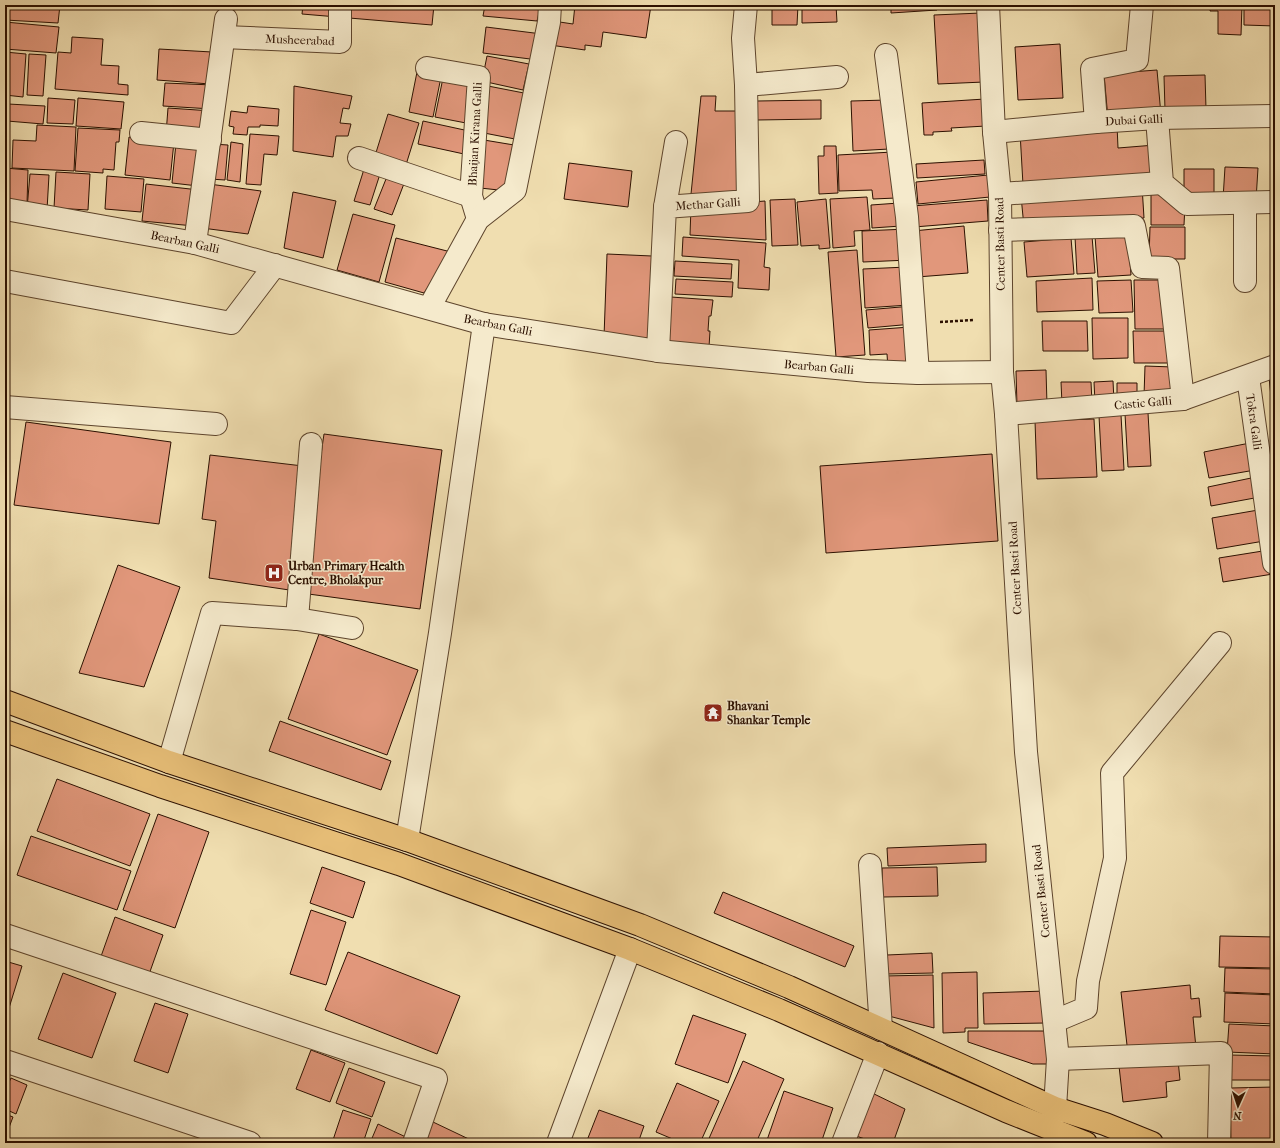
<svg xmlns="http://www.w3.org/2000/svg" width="1280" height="1148" font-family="'IM FELL French Canon',serif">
  <rect width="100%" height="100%" fill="#f0deb0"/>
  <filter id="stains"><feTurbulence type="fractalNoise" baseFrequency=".005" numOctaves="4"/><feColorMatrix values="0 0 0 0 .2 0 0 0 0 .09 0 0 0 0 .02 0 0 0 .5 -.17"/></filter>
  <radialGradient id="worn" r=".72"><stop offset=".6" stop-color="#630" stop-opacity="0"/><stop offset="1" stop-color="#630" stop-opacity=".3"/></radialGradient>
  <!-- building -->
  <g fill="#e1977b" stroke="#2c1000">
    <polygon points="5,5 60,5 58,23 5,20"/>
    <polygon points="303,5 434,5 432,25 302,14"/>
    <polygon points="485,5 541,5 537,21 483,16"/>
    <polygon points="575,5 651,5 646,38 603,32 601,47 585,45 585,50 550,45 553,21 573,24"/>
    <polygon points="772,5 798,5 797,25 772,25"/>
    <polygon points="802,5 836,5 837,22 802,23"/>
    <polygon points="891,5 937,5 937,10 891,13"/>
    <polygon points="941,5 977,5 977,7 941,8"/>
    <polygon points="1211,5 1242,5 1241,35 1218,34 1218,11 1210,11"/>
    <polygon points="1244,5 1275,5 1275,26 1244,25"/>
    <polygon points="981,13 984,82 938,84 934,15"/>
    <polygon points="5,22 59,27 56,53 5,49"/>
    <polygon points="486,27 542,34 538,60 483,53"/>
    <polygon points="72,37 103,39 101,65 119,66 118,84 128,85 128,95 55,89 58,52 71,53"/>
    <polygon points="1060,44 1063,98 1018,100 1015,47"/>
    <polygon points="159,49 212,52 210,84 157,80"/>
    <polygon points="5,52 26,54 23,97 5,95"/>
    <polygon points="29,54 46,55 43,96 27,95"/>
    <polygon points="487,56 529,64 523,90 482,81"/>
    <polygon points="418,67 442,72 433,117 409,112"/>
    <polygon points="1157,70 1161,115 1108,119 1104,74"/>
    <polygon points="444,73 475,78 466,123 435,117"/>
    <polygon points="1205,75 1206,109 1165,110 1164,76"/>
    <polygon points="165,83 213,85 212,109 163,106"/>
    <polygon points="294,86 352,96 349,109 343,108 340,123 351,124 348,136 336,136 333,157 293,151"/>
    <polygon points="488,86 529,94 520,140 479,132"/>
    <polygon points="701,96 716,96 715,111 744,111 743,193 691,194"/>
    <polygon points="48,98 75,100 73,124 47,123"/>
    <polygon points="78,98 124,102 121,129 76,126"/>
    <polygon points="985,99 986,126 951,128 952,131 933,132 933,135 924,135 922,103"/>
    <polygon points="821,100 821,119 757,120 757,101"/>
    <polygon points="887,100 889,149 853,151 851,101"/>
    <polygon points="8,104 45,106 43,124 7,121"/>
    <polygon points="248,106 279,109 278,126 260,125 260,127 248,127 247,135 233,134 234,127 229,126 231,111 247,113"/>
    <polygon points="168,108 212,111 202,137 166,134"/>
    <polygon points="388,114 419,123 405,168 374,159"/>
    <polygon points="423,121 469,131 464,154 418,144"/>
    <polygon points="37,125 76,127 74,171 12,168 13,140 36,141"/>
    <polygon points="1117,125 1118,148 1155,145 1157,177 1023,185 1020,132"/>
    <polygon points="78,128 120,130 119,142 116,142 114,170 103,169 103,173 75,171"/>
    <polygon points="250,134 279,136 277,155 264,154 261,185 246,184"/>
    <polygon points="129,137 174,142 170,180 125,175"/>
    <polygon points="478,139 520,146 508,191 480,188"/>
    <polygon points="231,142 243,144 240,182 227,180"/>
    <polygon points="176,143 203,146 198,186 172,183"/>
    <polygon points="212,144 228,145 225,180 210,179"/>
    <polygon points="824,146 836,146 838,193 819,194 818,156 824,156"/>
    <polygon points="893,152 896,198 873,199 872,190 839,191 838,155"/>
    <polygon points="984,160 985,174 917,178 916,164"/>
    <polygon points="569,163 632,171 628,207 564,199"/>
    <polygon points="365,166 381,171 370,205 354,201"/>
    <polygon points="1225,167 1258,168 1256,200 1223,199"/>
    <polygon points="5,168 28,170 27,204 5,203"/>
    <polygon points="1184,169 1214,169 1214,195 1184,194"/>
    <polygon points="56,172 90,174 88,210 54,208"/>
    <polygon points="30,174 49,175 47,210 27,209"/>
    <polygon points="388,174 405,181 392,215 374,209"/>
    <polygon points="988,175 990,197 918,204 916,182"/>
    <polygon points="107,176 144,179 141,212 105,209"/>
    <polygon points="146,184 199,190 194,226 142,221"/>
    <polygon points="209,184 261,191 248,234 202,228"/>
    <polygon points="1142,186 1144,218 1024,227 1021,196"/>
    <polygon points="1151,191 1185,204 1184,225 1151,225"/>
    <polygon points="293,192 336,201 323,258 284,248"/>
    <polygon points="867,197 870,230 854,231 855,246 833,248 830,199"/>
    <polygon points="795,199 798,245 772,246 770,200"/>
    <polygon points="826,199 830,248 819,249 819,245 801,246 797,202"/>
    <polygon points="987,200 988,221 914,227 912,206"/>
    <polygon points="765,201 766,240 690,235 691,207"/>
    <polygon points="899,203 901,226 872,228 871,205"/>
    <polygon points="353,214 395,225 379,282 337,270"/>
    <polygon points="964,226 968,273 917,277 913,231"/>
    <polygon points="1150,227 1185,227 1185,259 1149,259"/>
    <polygon points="907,229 909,260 863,262 862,231"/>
    <polygon points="1128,234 1131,275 1098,277 1095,236"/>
    <polygon points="1092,236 1095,273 1077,274 1075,237"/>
    <polygon points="683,237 766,243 764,267 770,268 769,290 738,288 739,260 682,256"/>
    <polygon points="396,238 451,252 424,293 385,282"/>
    <polygon points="1071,238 1074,274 1027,277 1024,242"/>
    <polygon points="857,250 865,355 836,357 828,252"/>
    <polygon points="607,254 652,256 648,338 604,337"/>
    <polygon points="675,261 732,264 731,279 674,276"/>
    <polygon points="907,267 909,305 865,308 863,269"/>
    <polygon points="1092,278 1093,310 1037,312 1036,281"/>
    <polygon points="676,279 733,282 732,297 675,294"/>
    <polygon points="1131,280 1133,312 1099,313 1097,281"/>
    <polygon points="1134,280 1165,280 1165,329 1135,329"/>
    <polygon points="671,297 713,300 711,316 709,316 708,331 710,331 709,347 668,344"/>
    <polygon points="912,306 913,324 868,328 866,310"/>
    <polygon points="1092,318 1128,318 1128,358 1093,359"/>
    <polygon points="1042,321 1087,321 1088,351 1043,351"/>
    <polygon points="910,327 912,368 888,369 887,354 870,355 869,330"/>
    <polygon points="1133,331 1169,331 1169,363 1134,363"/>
    <polygon points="1145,366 1173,367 1171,397 1144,396"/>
    <polygon points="1046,370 1047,405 1017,406 1016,371"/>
    <polygon points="1269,377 1275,377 1275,417 1273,417"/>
    <polygon points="1113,381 1114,401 1095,402 1094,382"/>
    <polygon points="1061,382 1091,382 1092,403 1062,404"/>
    <polygon points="1117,383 1137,383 1137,400 1117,399"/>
    <polygon points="1148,413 1151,466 1128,467 1125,414"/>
    <polygon points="1121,415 1124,470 1102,471 1099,416"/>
    <polygon points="1094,419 1097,477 1037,479 1035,421"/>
    <polygon points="26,422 171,442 159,524 14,505"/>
    <polygon points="324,434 442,450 420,609 301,593"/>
    <polygon points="1250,443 1255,470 1209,478 1204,452"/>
    <polygon points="992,454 998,541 826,553 820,466"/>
    <polygon points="210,455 303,466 296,591 209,578 216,521 202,519"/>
    <polygon points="1256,477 1260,497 1211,506 1208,487"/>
    <polygon points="1264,509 1270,540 1217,549 1212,518"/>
    <polygon points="1269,550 1273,574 1223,582 1219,558"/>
    <polygon points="118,565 180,587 144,687 79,673"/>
    <polygon points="319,634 418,670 387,755 288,719"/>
    <polygon points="280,721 391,761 381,790 269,751"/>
    <polygon points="57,779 150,814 130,866 37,831"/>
    <polygon points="158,814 209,832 175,928 123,910"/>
    <polygon points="31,836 131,871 117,910 17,875"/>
    <polygon points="986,844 986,862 888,866 887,848"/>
    <polygon points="322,867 365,882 353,918 310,903"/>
    <polygon points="937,867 938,896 883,897 882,868"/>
    <polygon points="723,892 854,946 845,967 714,913"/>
    <polygon points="311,910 346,922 326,985 290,974"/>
    <polygon points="115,917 163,935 147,980 99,962"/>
    <polygon points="1220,936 1275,937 1275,968 1219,967"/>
    <polygon points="348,952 460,996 437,1054 325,1010"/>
    <polygon points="932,953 933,973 887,974 887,955"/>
    <polygon points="5,961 22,966 5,1021"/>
    <polygon points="1225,968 1275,969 1275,994 1224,992"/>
    <polygon points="977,972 978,1028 965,1028 965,1032 943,1033 942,973"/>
    <polygon points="63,973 116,993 92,1058 38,1039"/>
    <polygon points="933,975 934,1028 885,1015 884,976"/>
    <polygon points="1190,985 1191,999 1199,998 1201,1017 1193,1017 1196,1048 1128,1054 1121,992"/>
    <polygon points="1046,991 1046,1023 984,1024 983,993"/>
    <polygon points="1225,993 1275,995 1275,1024 1224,1022"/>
    <polygon points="155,1003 188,1014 168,1073 134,1061"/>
    <polygon points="693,1015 746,1034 728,1083 675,1064"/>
    <polygon points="1229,1024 1275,1026 1275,1054 1227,1052"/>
    <polygon points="968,1031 1049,1031 1049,1064 1033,1064 968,1042"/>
    <polygon points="311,1050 345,1063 330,1102 296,1089"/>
    <polygon points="1229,1055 1275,1056 1275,1080 1229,1080"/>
    <polygon points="1178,1060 1180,1080 1166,1082 1167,1097 1123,1102 1119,1066"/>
    <polygon points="743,1061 784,1079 756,1143 707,1143"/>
    <polygon points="349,1068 385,1082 372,1117 336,1103"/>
    <polygon points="11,1078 27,1085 16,1114 5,1109 5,1091"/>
    <polygon points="677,1083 719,1101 700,1143 682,1143 656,1132"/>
    <polygon points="1275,1087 1275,1143 1231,1143 1230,1088"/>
    <polygon points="784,1091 833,1108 821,1143 766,1143"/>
    <polygon points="868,1091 905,1109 893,1143 877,1143 853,1135"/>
    <polygon points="343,1110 371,1119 363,1143 332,1143"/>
    <polygon points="599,1110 644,1126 638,1143 586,1143"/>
    <polygon points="5,1114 13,1117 5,1138"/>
    <polygon points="433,1122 475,1142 475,1143 422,1143"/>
    <polygon points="378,1124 408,1138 405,1143 370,1143"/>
  </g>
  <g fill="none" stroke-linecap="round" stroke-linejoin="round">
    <!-- minor casing -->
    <g stroke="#5d442c" stroke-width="24">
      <g id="minor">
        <polyline points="988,5 994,132 1000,194 1002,372 1006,414 1026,752 1058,1059 1055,1108 1051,1126"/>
        <polyline points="224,37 340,42 340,5"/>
        <polyline points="886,55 907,217 918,373"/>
        <polyline points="427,68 479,77 471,196 478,219"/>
        <polyline points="746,85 837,77"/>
        <polyline points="1157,118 1162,183 1187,204 1275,202"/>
        <polyline points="1096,122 1092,69 1137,60 1142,5"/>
        <polyline points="994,132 1096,122 1157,118 1275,116"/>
        <polyline points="141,133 210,140"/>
        <polyline points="359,158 471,196"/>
        <polyline points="1000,194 1162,183"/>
        <polyline points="665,207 676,142"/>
        <polyline points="5,209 195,243 484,324 658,351 868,371 918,373 1002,372"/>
        <polyline points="1000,230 1134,226 1142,267 1168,268 1183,399"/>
        <polyline points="195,243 226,19"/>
        <polyline points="5,281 231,323 275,265"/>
        <polyline points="1245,281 1245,204"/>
        <polyline points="429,308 478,219 515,190 549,22 550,5"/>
        <polyline points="658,351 665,207 748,201 746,85 743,38 746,5"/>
        <polyline points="1248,377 1274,563"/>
        <polyline points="5,407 216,424"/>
        <polyline points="1006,414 1183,399 1275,366"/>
        <polyline points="297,619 311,444"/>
        <polyline points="169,762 212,613 297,619 352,628"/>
        <polyline points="407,840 440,633 484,324"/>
        <polyline points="870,865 881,1029"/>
        <polyline points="5,935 436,1079 414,1143"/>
        <polyline points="1055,1021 1086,1008 1088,981 1115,858 1112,773 1220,643"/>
        <polyline points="1058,1059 1221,1053 1219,1143"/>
        <polyline points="5,1061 250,1143"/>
        <polyline points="558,1143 630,949"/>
        <polyline points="843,1143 878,1053"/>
      </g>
    </g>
    <!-- major casing -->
    <g stroke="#2c1000" stroke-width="24">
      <g id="major">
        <polyline points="5,701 169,762 407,840 640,925 789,987 1055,1108 1105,1124 1152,1143"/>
        <polyline points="5,731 160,786 399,864 630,949 779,1010 1006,1111 1086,1143"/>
      </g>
    </g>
    <!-- path -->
    <polyline stroke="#2c1000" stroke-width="2.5" stroke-dasharray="3 2" stroke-linecap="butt" points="940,322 974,320"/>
    <!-- minor -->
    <use href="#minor" stroke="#f5eacc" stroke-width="22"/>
    <!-- major -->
    <use href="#major" stroke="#e8bf78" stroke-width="22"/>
  </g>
  <!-- icons -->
  <defs>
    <g id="hospital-square" transform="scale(1)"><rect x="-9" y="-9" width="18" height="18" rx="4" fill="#8f2418" stroke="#f5eacc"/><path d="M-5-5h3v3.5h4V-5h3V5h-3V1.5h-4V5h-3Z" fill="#fff"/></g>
    <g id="temple-square" transform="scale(1)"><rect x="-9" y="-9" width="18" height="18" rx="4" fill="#8f2418" stroke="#f5eacc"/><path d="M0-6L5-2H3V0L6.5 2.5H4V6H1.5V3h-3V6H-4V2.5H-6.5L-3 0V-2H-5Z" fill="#fff"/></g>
  </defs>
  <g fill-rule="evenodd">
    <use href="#hospital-square" x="274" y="573"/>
    <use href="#temple-square" x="713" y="713"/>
  </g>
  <g text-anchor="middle" stroke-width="3" stroke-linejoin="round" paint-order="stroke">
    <!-- street labels -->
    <g font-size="12" fill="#2c1000" stroke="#f5eacc">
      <text transform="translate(300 40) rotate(2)" y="4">Musheerabad</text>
      <text transform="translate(1134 120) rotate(-3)" y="4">Dubai Galli</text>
      <text transform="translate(475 134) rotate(-87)" y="4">Bhaijan Kirana Galli</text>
      <text transform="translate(708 204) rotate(-4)" y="4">Methar Galli</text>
      <text transform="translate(185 242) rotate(12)" y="4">Bearban Galli</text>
      <text transform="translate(1000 244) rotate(-91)" y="4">Center Basti Road</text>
      <text transform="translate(498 325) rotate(11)" y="4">Bearban Galli</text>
      <text transform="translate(819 367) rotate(5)" y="4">Bearban Galli</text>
      <text transform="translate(1143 403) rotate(-5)" y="4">Castic Galli</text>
      <text transform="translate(1254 422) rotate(82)" y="4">Tokra Galli</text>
      <text transform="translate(1015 568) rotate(-93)" y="4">Center Basti Road</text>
      <text transform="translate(1041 891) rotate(-96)" y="4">Center Basti Road</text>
    </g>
    <!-- poi labels -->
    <g font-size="12" font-weight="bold" fill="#2c1000" stroke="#f5eacc" text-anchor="start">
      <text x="288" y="570">Urban Primary Health<tspan x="288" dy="14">Centre, Bholakpur</tspan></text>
      <text x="727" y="710">Bhavani<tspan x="727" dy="14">Shankar Temple</tspan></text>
    </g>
  </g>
  <!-- margin -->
  <rect width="1280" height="1148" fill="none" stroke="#f0deb0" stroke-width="20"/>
  <rect x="6" y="6" width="1268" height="1136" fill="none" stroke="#2c1000" stroke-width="2"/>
  <rect x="10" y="10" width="1260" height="1128" fill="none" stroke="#2c1000"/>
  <!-- north arrow -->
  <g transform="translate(1238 1106) rotate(183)" stroke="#f5eacc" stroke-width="3" paint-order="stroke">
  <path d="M0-3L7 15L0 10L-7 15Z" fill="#2c1000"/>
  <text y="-6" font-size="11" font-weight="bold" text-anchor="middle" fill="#2c1000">N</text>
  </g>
  <rect width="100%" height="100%" filter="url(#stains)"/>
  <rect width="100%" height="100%" fill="url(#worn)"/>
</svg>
